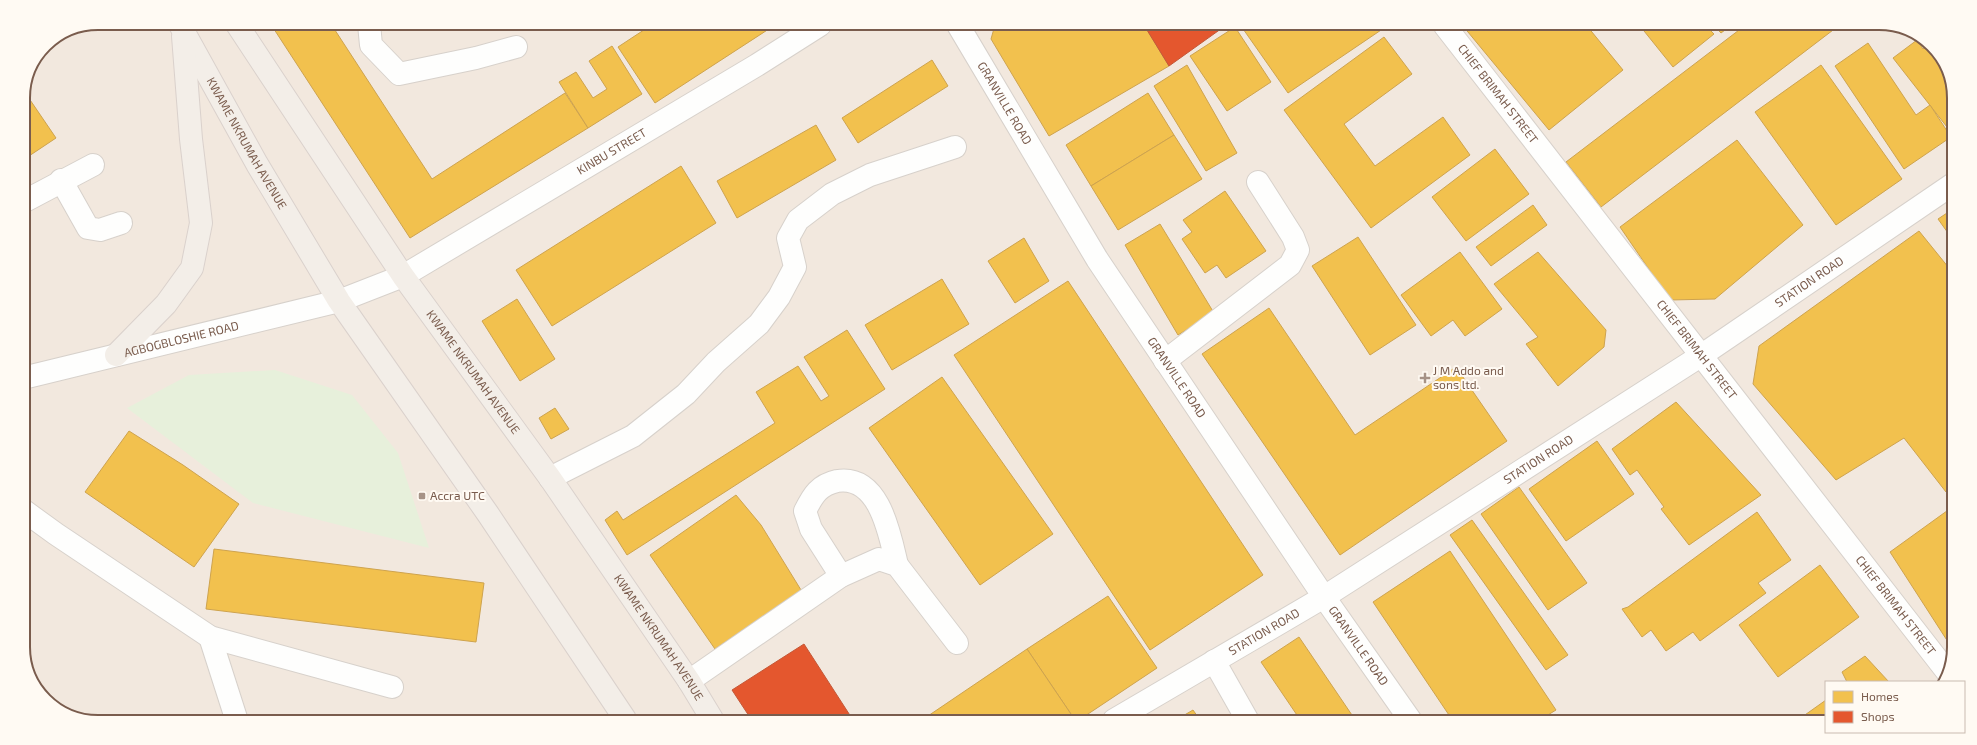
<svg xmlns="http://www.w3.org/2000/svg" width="1977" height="745" font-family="'Exo 2',sans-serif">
  <rect width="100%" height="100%" fill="#f9f5f0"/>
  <!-- residential -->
  <polygon fill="#f2e8de" points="99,23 1903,27 1939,53 1954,93 1950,671 1941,682 1826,682 1826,722 74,718 38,692 23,652 23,94 45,45 70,29"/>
  <!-- green -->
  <polygon fill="#e7f0db" points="275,370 352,395 398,453 429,548 253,503 127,408 189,375"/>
  <!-- homes -->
  <g fill="#f2c14e" stroke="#cea34e">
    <polygon points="270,23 331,24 432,179 565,93 588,128 410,238"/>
    <polygon points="653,24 775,25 655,103 618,47"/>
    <polygon points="995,25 1144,25 1169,66 1049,136 991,39"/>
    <polygon points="1241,26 1387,26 1288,93"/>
    <polygon points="1463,26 1587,26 1623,70 1549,130"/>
    <polygon points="1640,26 1707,27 1714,34 1673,67"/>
    <polygon points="1235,27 1271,82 1227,111 1190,56"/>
    <polygon points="1715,27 1729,27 1721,33"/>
    <polygon points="1743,27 1837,27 1601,207 1566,162"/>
    <polygon points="1384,37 1412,74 1344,124 1375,166 1443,117 1470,155 1371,228 1284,110"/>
    <polygon points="1917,40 1923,49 1928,45 1939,53 1954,93 1954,136 1893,58"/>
    <polygon points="1868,43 1916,115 1930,105 1951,137 1904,169 1835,66"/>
    <polygon points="612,46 642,94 588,128 559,82 576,72 593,98 607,89 589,61"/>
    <polygon points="932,60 948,86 858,143 842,118"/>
    <polygon points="1187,65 1237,153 1206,171 1154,86"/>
    <polygon points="1821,65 1902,179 1836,225 1755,112"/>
    <polygon points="24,91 56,138 23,160 23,94"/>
    <polygon points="1148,93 1174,135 1091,186 1066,145"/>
    <polygon points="816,125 836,160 737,218 717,181"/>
    <polygon points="1174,135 1202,179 1118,230 1091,186"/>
    <polygon points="1737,140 1803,225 1715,299 1670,300 1620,227"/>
    <polygon points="1495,149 1529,194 1466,241 1432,197"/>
    <polygon points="681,166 716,223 552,326 516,270"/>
    <polygon points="1225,191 1266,251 1226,278 1217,265 1205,273 1182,239 1192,232 1183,220"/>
    <polygon points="1533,205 1547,225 1491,266 1476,247"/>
    <polygon points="1953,209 1953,240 1938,219"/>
    <polygon points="1160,224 1214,313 1178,335 1125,245"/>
    <polygon points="1919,231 1953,273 1951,489 1946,492 1904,438 1836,480 1753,384 1759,346"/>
    <polygon points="1358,237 1416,325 1370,355 1312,266"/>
    <polygon points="1024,238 1049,281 1015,303 988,261"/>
    <polygon points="1460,252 1502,309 1465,336 1453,320 1431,336 1401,295"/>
    <polygon points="1538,252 1606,330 1604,347 1558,386 1526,344 1538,337 1494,284"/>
    <polygon points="942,279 969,324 892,370 865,325"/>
    <polygon points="1068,281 1263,575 1150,650 954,355"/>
    <polygon points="517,299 555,359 520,381 482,321"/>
    <polygon points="1269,308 1355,435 1456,367 1507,441 1340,555 1202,354"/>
    <polygon points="847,330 885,389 627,555 605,520 617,511 623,520 775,423 756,392 798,366 821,401 829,396 804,357"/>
    <polygon points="942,377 1053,534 980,585 869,428"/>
    <polygon points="1676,402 1761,495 1689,545 1661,509 1664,507 1637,470 1630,475 1612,449"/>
    <polygon points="555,408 569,429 551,439 539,418"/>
    <polygon points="129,431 183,465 239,504 194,567 85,492"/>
    <polygon points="1597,441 1634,494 1566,541 1529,489"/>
    <polygon points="1519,487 1587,583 1548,610 1481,514"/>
    <polygon points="736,495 761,525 801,590 715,649 650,555"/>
    <polygon points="1951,508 1950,645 1890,552"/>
    <polygon points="1757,512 1791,560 1758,583 1766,593 1700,641 1693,632 1666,651 1651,630 1642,637 1622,609 1628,607"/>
    <polygon points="1472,520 1568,655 1546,670 1450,535"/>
    <polygon points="214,549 484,583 476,642 206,609"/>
    <polygon points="1450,551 1556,710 1538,721 1453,721 1373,602"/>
    <polygon points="1820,565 1859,617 1778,677 1739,625"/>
    <polygon points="1108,596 1157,668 1079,720 1075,720 1027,649"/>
    <polygon points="1299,637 1356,721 1301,721 1261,662"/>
    <polygon points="1027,649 1075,720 922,720"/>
    <polygon points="1865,656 1889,682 1847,682 1842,672"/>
    <polygon points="1826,700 1826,722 1795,722"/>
    <polygon points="1193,710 1200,720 1176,720"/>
  </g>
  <!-- shops -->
  <g fill="#e4572e" stroke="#c45837">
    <polygon points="1144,25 1225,26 1169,66"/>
    <polygon points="804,644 853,720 751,719 732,690"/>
  </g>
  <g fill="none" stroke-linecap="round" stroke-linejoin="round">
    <!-- minor casing -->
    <g stroke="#d7d1cb" stroke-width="24">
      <g id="minor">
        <polyline points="369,24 371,45 399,74 476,58 516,47"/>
        <path id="s1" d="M958,25L1097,259L1324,597L1411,721"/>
        <path id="s2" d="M1445,26L1948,673"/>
        <polyline points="61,180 88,228 100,230 121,223"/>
        <polyline points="23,202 93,165"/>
        <polyline points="1165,361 1290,265 1298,250 1293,237 1258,182"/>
        <path id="s3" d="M23,378L339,301L403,276L757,65L820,25"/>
        <polyline points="550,478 633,436 686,394 716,362 759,324 779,297 795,267 788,238 798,220 832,194 870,175 955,147"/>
        <polyline points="23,510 56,534 210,637 392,687"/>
        <path d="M841,576L811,529L805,511C813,495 819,485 837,481C880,474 890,536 897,565"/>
        <polyline points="210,637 236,718"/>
        <polyline points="1214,661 1248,721"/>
        <polyline points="689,681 841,576 879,559 897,565 957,643"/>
        <path id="s4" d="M1114,720L1324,597L1702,355L1953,184"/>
      </g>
    </g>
    <!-- major casing -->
    <g stroke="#dad1cc" stroke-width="24">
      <g id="major">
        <path id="s5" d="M179,23L257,164L339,301L488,514L625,719"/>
        <path id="s6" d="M236,23L403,276L550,478L689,681L712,719"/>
        <polyline points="116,355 166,304 192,268 201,223 191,139 183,36"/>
      </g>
    </g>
    <!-- minor -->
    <use href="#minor" stroke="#fefefd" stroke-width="22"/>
    <!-- major -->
    <use href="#major" stroke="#f3eee8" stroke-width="22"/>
  </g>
  <!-- markers -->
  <g fill="#a69286" stroke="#fffaf3" stroke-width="1.5">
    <path d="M1423 372h4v4h4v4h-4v4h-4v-4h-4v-4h4z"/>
    <rect x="418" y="492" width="8" height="8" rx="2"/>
  </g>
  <g text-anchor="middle" stroke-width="4" stroke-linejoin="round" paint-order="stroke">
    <!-- street labels -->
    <g font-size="12" fill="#7a5c4d" stroke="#fffaf3">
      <text dy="4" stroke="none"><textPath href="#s2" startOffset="86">CHIEF BRIMAH STREET</textPath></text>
      <text dy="4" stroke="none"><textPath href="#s1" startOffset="91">GRANVILLE ROAD</textPath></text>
      <text dy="4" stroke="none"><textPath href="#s5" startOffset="138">KWAME NKRUMAH AVENUE</textPath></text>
      <text dy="4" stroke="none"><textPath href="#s3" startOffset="637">KINBU STREET</textPath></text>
      <text dy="4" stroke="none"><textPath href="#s4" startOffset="822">STATION ROAD</textPath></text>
      <text dy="4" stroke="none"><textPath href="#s3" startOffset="163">AGBOGBLOSHIE ROAD</textPath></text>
      <text dy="4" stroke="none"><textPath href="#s2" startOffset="410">CHIEF BRIMAH STREET</textPath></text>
      <text dy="4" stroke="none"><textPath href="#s6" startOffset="422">KWAME NKRUMAH AVENUE</textPath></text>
      <text dy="4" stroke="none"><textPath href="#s1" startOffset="415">GRANVILLE ROAD</textPath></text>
      <text dy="4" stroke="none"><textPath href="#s4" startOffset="498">STATION ROAD</textPath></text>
      <text dy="4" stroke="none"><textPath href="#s2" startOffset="734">CHIEF BRIMAH STREET</textPath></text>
      <text dy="4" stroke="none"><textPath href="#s4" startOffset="174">STATION ROAD</textPath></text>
      <text dy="4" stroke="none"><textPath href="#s6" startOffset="746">KWAME NKRUMAH AVENUE</textPath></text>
      <text dy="4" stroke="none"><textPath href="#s1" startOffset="739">GRANVILLE ROAD</textPath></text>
    </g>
    <!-- poi labels -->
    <g font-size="12" fill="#7a5c4d" stroke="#fffaf3" text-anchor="start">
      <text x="1433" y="375">J M Addo and<tspan x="1433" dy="14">sons ltd.</tspan></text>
      <text x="430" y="500">Accra UTC</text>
    </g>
  </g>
  <!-- crop -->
  <path d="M0 0H1977V745H0ZM98 30H1879A68 68 0 0 1 1947 98V647A68 68 0 0 1 1879 715H98A68 68 0 0 1 30 647V98A68 68 0 0 1 98 30Z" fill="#fffaf3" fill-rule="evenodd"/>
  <path fill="none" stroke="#7a5c4d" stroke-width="2" d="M98 30H1879A68 68 0 0 1 1947 98V647A68 68 0 0 1 1879 715H98A68 68 0 0 1 30 647V98A68 68 0 0 1 98 30Z"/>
  <!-- legend -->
  <rect x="1825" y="681" width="140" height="52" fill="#fffaf3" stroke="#cabbb1"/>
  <rect x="1833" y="691" width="20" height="12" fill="#f2c14e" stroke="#cabbb1"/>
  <text x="1861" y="701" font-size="12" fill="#7a5c4d">Homes</text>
  <rect x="1833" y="711" width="20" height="12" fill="#e4572e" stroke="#cabbb1"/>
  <text x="1861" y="721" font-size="12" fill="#7a5c4d">Shops</text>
</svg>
